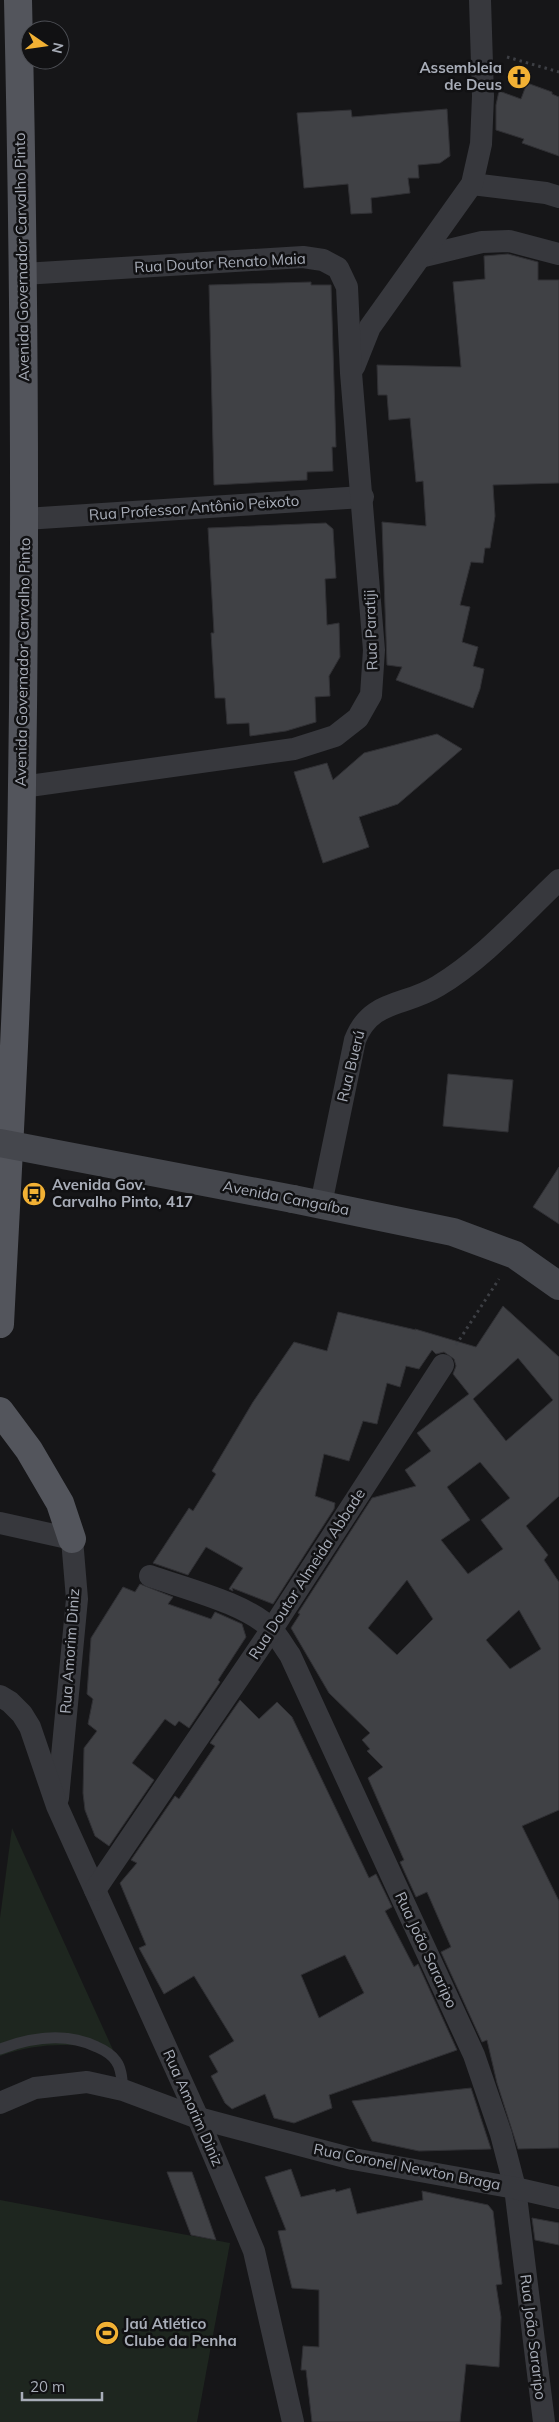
<svg xmlns="http://www.w3.org/2000/svg" width="559" height="2422" font-family="Mulish,sans-serif">
  <rect width="100%" height="100%" fill="#161618"/>
  <!-- green -->
  <g fill="#1e261f">
    <path d="M12,1828L113,2050C75,2043 38,2042 0,2056V1918Z"/>
    <polygon points="0,2200 230,2243 197,2422 0,2422"/>
  </g>
  <!-- building -->
  <g fill="#404145" stroke="#303034" fill-rule="evenodd">
    <polygon points="527,83 552,92 552,94 559,97 559,156 522,143 524,139 496,130 496,105 499,91 521,99"/>
    <polygon points="447,109 450,156 440,163 418,165 419,178 408,178 410,193 371,198 372,213 351,214 348,184 304,188 297,113 351,110 352,117"/>
    <polygon points="508,254 538,262 538,280 559,280 559,483 493,485 495,516 490,548 485,548 483,563 471,562 460,605 470,607 462,642 478,647 473,666 484,669 480,689 473,708 396,680 402,667 387,665 382,522 426,526 423,481 416,482 410,418 389,420 387,395 378,395 377,365 461,367 453,282 485,279 484,256"/>
    <polygon points="311,282 311,285 331,285 336,447 332,447 333,471 307,472 307,480 214,485 209,285"/>
    <polygon points="326,523 333,529 336,578 325,579 327,625 339,623 340,657 329,676 330,696 315,697 316,722 286,731 250,736 249,723 227,724 225,698 215,698 211,633 214,633 208,528"/>
    <polygon points="437,734 462,749 398,804 359,817 369,847 323,863 294,772 327,763 333,780 364,753"/>
    <polygon points="448,1074 513,1080 508,1132 443,1126"/>
    <polygon points="559,1167 559,1224 533,1207"/>
    <path d="M503,1306L559,1357V1496L526,1526L548,1555L544,1560L559,1582V1810L522,1826L559,1901V2148L518,2149L497,2083L487,2040L482,2042L441,1952L451,1947L427,1892L416,1897L400,1862L404,1860L368,1778L383,1767L367,1751L370,1749L362,1740L370,1733L329,1693L291,1628L300,1614L298,1613L372,1498L416,1486L405,1470L431,1451L417,1433L469,1394L453,1374L456,1366L454,1359L444,1352L436,1354L432,1350L419,1369L406,1366L400,1387L387,1383L377,1424L363,1421L349,1461L324,1454L315,1496L335,1503L334,1509L273,1604L232,1588L233,1591L229,1589L243,1568L206,1547L188,1575L153,1563L189,1508L193,1511L216,1474L212,1471L253,1402L294,1342L327,1351L338,1312L416,1330L415,1329L476,1347ZM518,1358L553,1400L506,1441L473,1399ZM480,1462L510,1498L481,1520L503,1549L468,1574L441,1540L470,1520L447,1487ZM407,1580L433,1619L397,1655L368,1628ZM519,1610L541,1649L510,1669L486,1640Z"/>
    <polygon points="140,1584 173,1597 168,1604 211,1619 215,1612 242,1624 246,1637 218,1680 220,1682 189,1728 179,1721 175,1726 165,1719 132,1763 154,1780 109,1846 95,1836 85,1810 83,1793 84,1748 97,1731 88,1724 93,1699 87,1694 91,1638 123,1587 135,1592"/>
    <path d="M240,1700L259,1719L277,1702L292,1717L369,1878L376,1874L392,1907L385,1911L414,1967L418,1964L457,2050L329,2095L332,2108L294,2123L274,2118L265,2094L232,2109L225,2103L211,2076L218,2072L209,2056L234,2041L194,1976L164,1994L139,1948L146,1945L120,1883L137,1863L131,1860L175,1796L179,1799L215,1746L210,1743ZM345,1955L364,1993L319,2018L301,1975Z"/>
    <polygon points="471,2088 491,2149 419,2151 372,2141 352,2101"/>
    <polygon points="291,2169 301,2197 335,2189 336,2192 350,2188 357,2214 423,2200 422,2191 488,2205 493,2211 502,2284 496,2285 501,2317 499,2367 466,2364 460,2422 312,2422 306,2370 301,2370 303,2346 319,2347 319,2290 292,2288 278,2231 286,2230 265,2177"/>
    <polygon points="167,2172 192,2172 216,2240 191,2235"/>
    <polygon points="532,2218 559,2223 559,2245 535,2240"/>
  </g>
  <g fill="none" stroke-linecap="round" stroke-linejoin="round">
    <!-- path -->
    <g stroke="#3d3f44" stroke-width="3" stroke-dasharray="2.5 4" stroke-linecap="butt">
      <polyline points="507,57 559,72"/>
      <polyline points="456,1345 499,1279"/>
    </g>
    <!-- lane -->
    <path stroke="#37383d" stroke-width="11" d="M0,2049C32,2037 66,2032 97,2047C104,2050 112,2055 116,2061C122,2069 122,2081 123,2090"/>
    <!-- street -->
    <g stroke="#37383d" stroke-width="22">
      <polyline points="472,184 546,193 559,197"/>
      <polyline points="420,257 482,242 509,241 559,254"/>
      <polyline points="354,367 370,327 472,184 481,144 483,96 480,0"/>
      <polyline points="25,519 363,497"/>
      <polyline points="22,787 294,749 335,736 358,718 371,695 374,650 351,373 347,287 338,268 323,260 303,257 23,274"/>
      <path d="M321,1204L355,1040C371,999 404,1007 438,986C483,959 521,916 559,880"/>
      <polyline points="0,1523 72,1539 77,1599 58,1798"/>
      <path d="M150,1576C183,1588 249,1604 272,1630C279,1637 284,1647 290,1655L474,2055L501,2134L515,2188L544,2422"/>
      <polyline points="0,1696 10,1702 22,1714 30,1727 57,1806 198,2118 254,2251 293,2422"/>
      <polyline points="95,1890 272,1629 443,1365"/>
      <polyline points="0,2103 35,2088 87,2082 123,2090 198,2118 353,2159 515,2188 559,2198"/>
    </g>
    <!-- secondary -->
    <polyline stroke="#45474d" stroke-width="28" points="293,1199 453,1232 515,1255 559,1286"/>
    <!-- primary -->
    <g stroke="#53555c" stroke-width="28">
      <path d="M0,1324C9,1145 20,965 22,785C26,523 24,262 18,0"/>
      <polyline points="0,1411 29,1450 60,1503 72,1539"/>
    </g>
    <!-- secondary-bridge -->
    <polyline stroke="#45474d" stroke-width="28" points="0,1143 293,1199"/>
  </g>
  <!-- icons -->
  <defs>
    <g id="church-disc" transform="scale(1.25)"><circle r="9.5" fill="#f2b134" stroke="#111113"/><path d="M-1.2-6h2.4v3.5h3.3v2.4h-3.3V6h-2.4V-.1h-3.3v-2.4h3.3Z" fill="#111"/></g>
    <g id="bus-disc" transform="scale(1.25)"><circle r="9.5" fill="#f2b134" stroke="#111113"/><path d="M-5-6H5V4H4V6H2V4H-2V6H-4V4H-5ZM-3.5-4V0h7V-4ZM-3.5 1.2v1.5H-2V1.2ZM2 1.2v1.5H3.5V1.2Z" fill="#111"/></g>
    <g id="stadium-disc" transform="scale(1.25)"><circle r="9.5" fill="#f2b134" stroke="#111113"/><path d="M0-5a6.5 5 0 1 0 0 10a6.5 5 0 1 0 0-10ZM-3.5-1.8h7v3.6h-7Z" fill="#111"/></g>
  </defs>
  <g fill-rule="evenodd">
    <use href="#church-disc" x="519" y="77"/>
    <use href="#bus-disc" x="34" y="1194"/>
    <use href="#stadium-disc" x="107" y="2333"/>
  </g>
  <g text-anchor="middle" stroke-width="5" stroke-linejoin="round" paint-order="stroke">
    <!-- poi labels -->
    <g font-size="15" font-weight="bold" fill="#a8adb8" stroke="#111113" text-anchor="start">
      <text x="502" y="73" text-anchor="end">Assembleia<tspan x="502" dy="17">de Deus</tspan></text>
      <text x="52" y="1190">Avenida Gov.<tspan x="52" dy="17">Carvalho Pinto, 417</tspan></text>
      <text x="124" y="2329">Jaú Atlético<tspan x="124" dy="17">Clube da Penha</tspan></text>
    </g>
    <!-- street labels -->
    <g font-size="15" fill="#a8adb8" stroke="#111113">
      <text transform="translate(22 257) rotate(-91)" y="5">Avenida Governador Carvalho Pinto</text>
      <text transform="translate(220 263) rotate(-3)" y="5">Rua Doutor Renato Maia</text>
      <text transform="translate(194 508) rotate(-4)" y="5">Rua Professor Antônio Peixoto</text>
      <text transform="translate(371 630) rotate(-92)" y="5">Rua Paratiji</text>
      <text transform="translate(23 662) rotate(-89)" y="5">Avenida Governador Carvalho Pinto</text>
      <text transform="translate(351 1066) rotate(-76)" y="5">Rua Buerú</text>
      <text transform="translate(286 1198) rotate(11)" y="5">Avenida Cangaíba</text>
      <text transform="translate(307 1574) rotate(-57)" y="5">Rua Doutor Almeida Abbade</text>
      <text transform="translate(70 1651) rotate(-86)" y="5">Rua Amorim Diniz</text>
      <text transform="translate(426 1950) rotate(65)" y="5">Rua João Sararipo</text>
      <text transform="translate(193 2108) rotate(66)" y="5">Rua Amorim Diniz</text>
      <text transform="translate(407 2167) rotate(11)" y="5">Rua Coronel Newton Braga</text>
      <text transform="translate(533 2337) rotate(83)" y="5">Rua João Sararipo</text>
    </g>
  </g>
  <!-- north arrow -->
  <g transform="translate(45 45) rotate(103)"><circle r="24" fill="#111113" stroke="#4d4f55"/>
  <path d="M0-4L9 19L0 12L-9 19Z" fill="#f2b134"/>
  <text y="-8" font-size="14" font-weight="bold" text-anchor="middle" fill="#a8adb8">N</text>
  </g>
  <!-- scale -->
  <path d="M22 2392v8h80v-8" fill="none" stroke="#a8adb8" stroke-width="2.5"/>
  <text x="30" y="2392" font-size="15" fill="#a8adb8" stroke="#111113" stroke-width="4" paint-order="stroke">20 m</text>
</svg>
